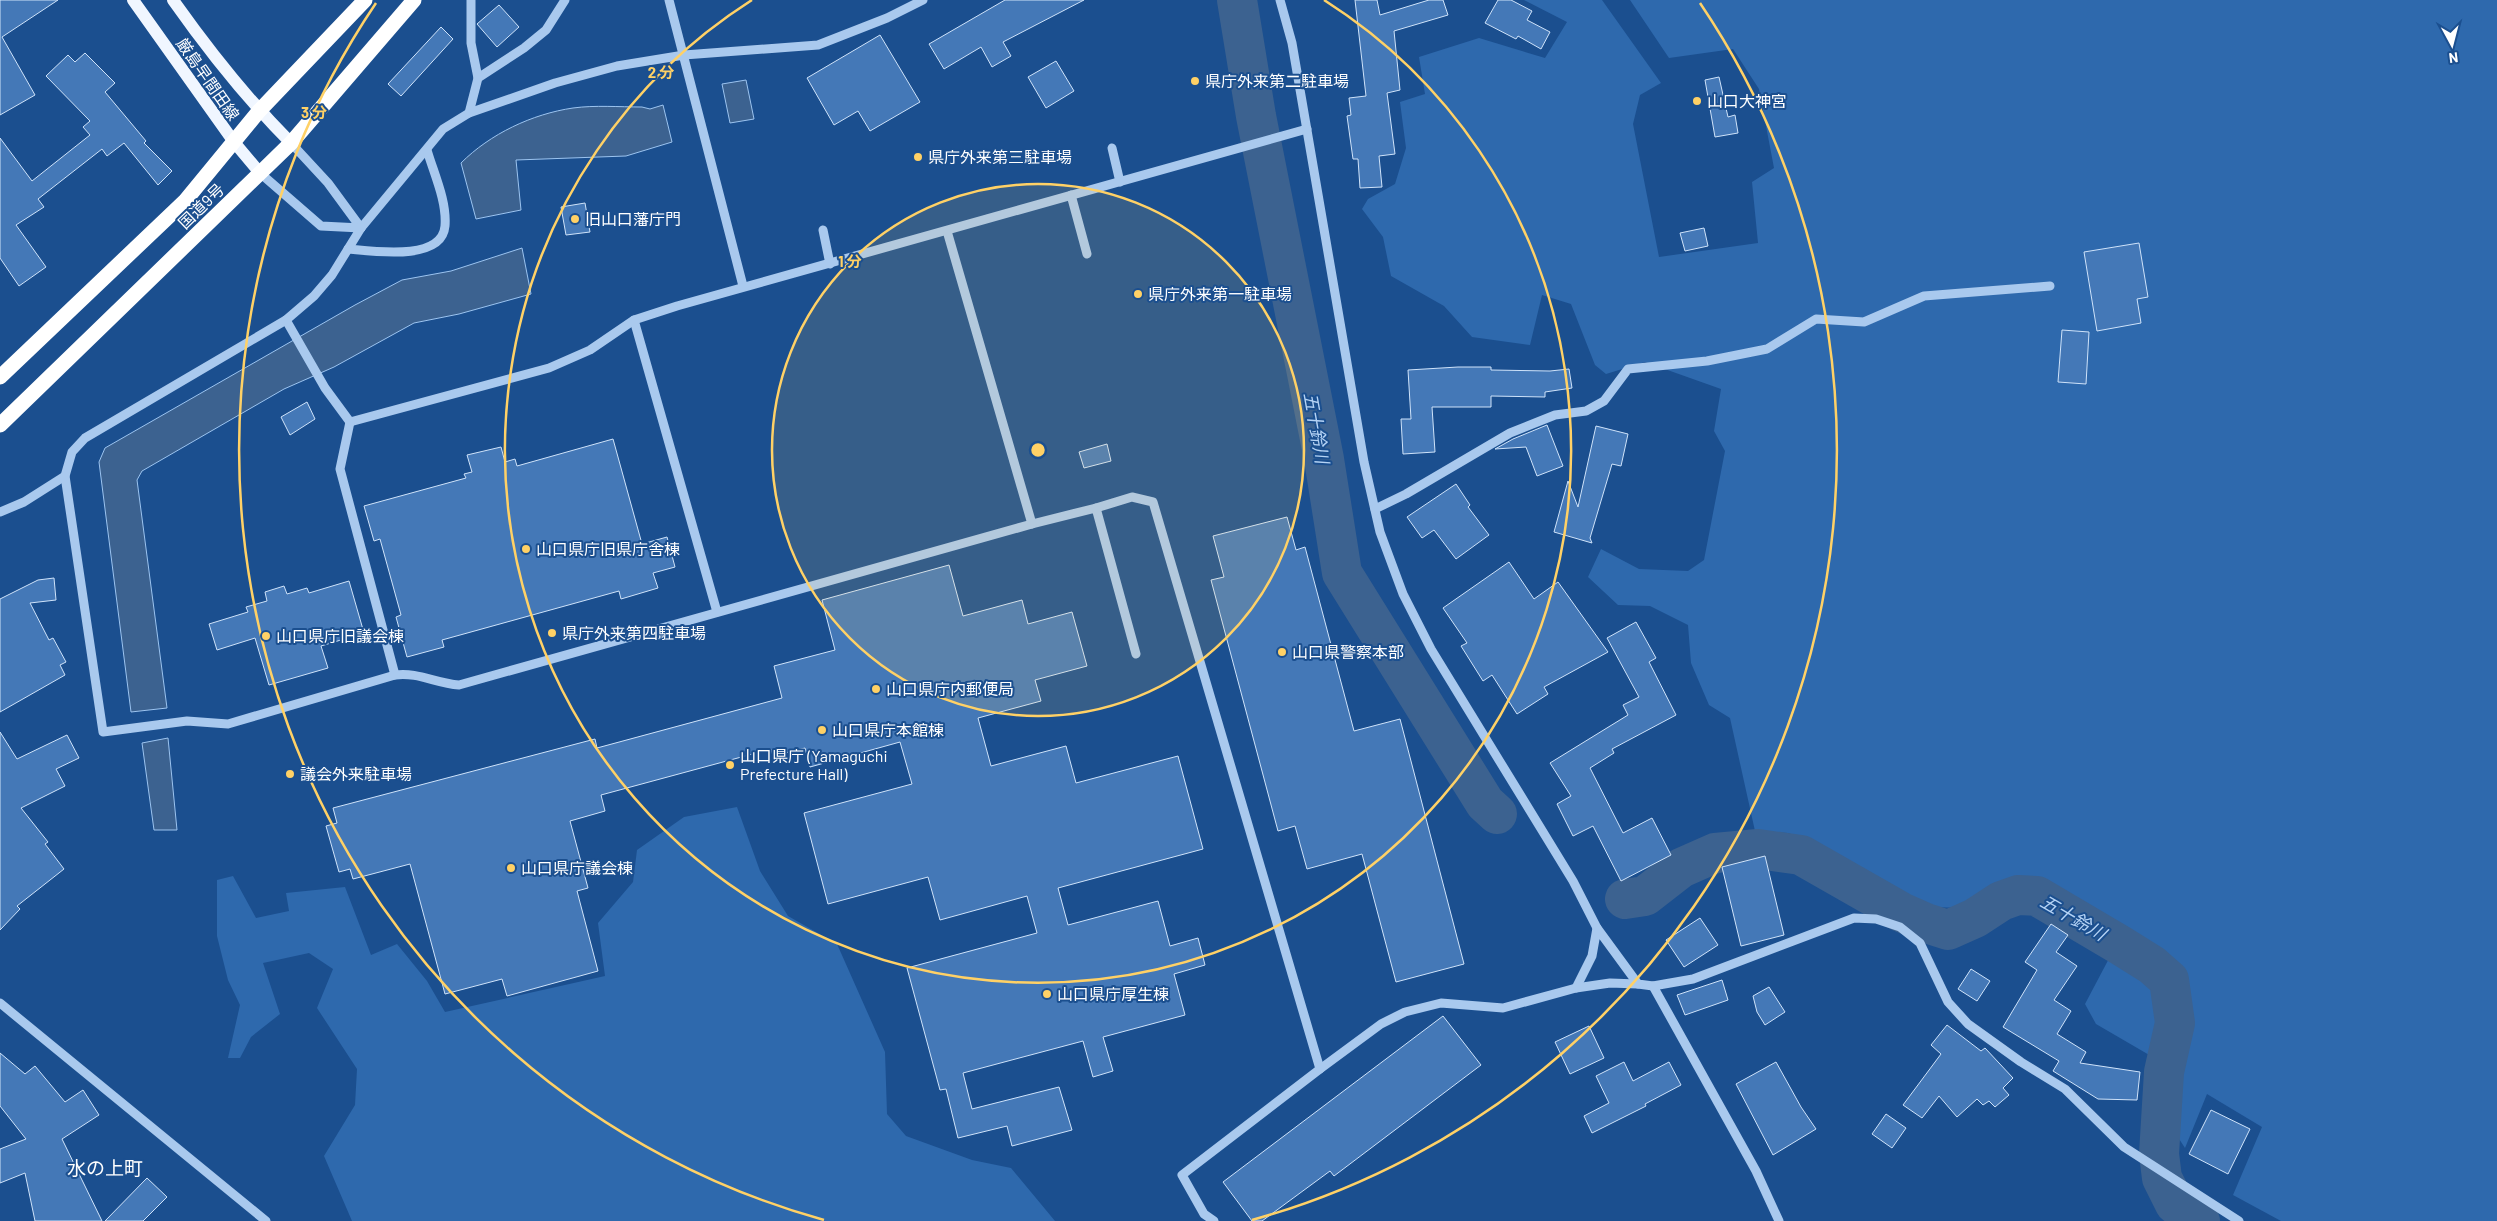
<svg xmlns="http://www.w3.org/2000/svg" width="2497" height="1221" font-family="Barlow,'Noto Sans JP',sans-serif">
  <rect width="100%" height="100%" fill="#1b4f8f"/>
  <!-- green -->
  <g fill="#2e69ad">
    <polygon points="1524,0 1602,0 1661,83 1640,95 1633,124 1659,257 1758,243 1752,182 1774,168 1759,89 1733,49 1669,58 1630,0 2497,0 2497,1221 2281,1221 2233,1195 2262,1127 2207,1094 2185,1148 2172,1128 2175,1070 2096,1024 2085,1004 2123,932 2049,890 2006,884 1966,908 1927,907 1832,853 1788,833 1755,831 1730,718 1709,705 1691,663 1688,625 1650,606 1618,605 1588,577 1601,549 1639,569 1688,571 1704,560 1725,451 1714,431 1721,389 1645,362 1606,374 1595,365 1571,304 1542,295 1530,345 1472,337 1444,306 1391,276 1383,237 1362,209 1368,199 1395,184 1406,148 1400,102 1425,94 1419,57 1479,38 1545,58 1567,22"/>
    <polygon points="737,807 760,871 788,916 837,944 885,1052 887,1114 906,1136 972,1160 1011,1168 1055,1221 352,1221 324,1156 355,1105 357,1069 317,1008 333,969 309,953 263,963 280,1014 251,1037 240,1058 228,1058 240,1005 228,980 217,936 217,880 233,876 256,918 289,911 286,893 345,887 371,955 397,944 427,981 445,1012 605,976 598,923 633,882 637,850 684,817"/>
  </g>
  <!-- water -->
  <g fill="#3c6290" stroke="#9cc4f0">
    <polygon points="746,80 754,119 730,123 722,84"/>
    <path d="M663,105L672,142L626,156L516,160L521,210L476,219L461,163C490,134 532,114 573,108C595,105 619,107 642,107L650,109Z"/>
    <polygon points="522,248 531,294 459,314 414,323 334,367 284,389 142,471 137,480 167,708 131,712 99,462 105,448 355,305 402,280 451,271"/>
    <polygon points="168,738 177,830 154,830 142,743"/>
  </g>
  <g fill="none" stroke-linecap="round" stroke-linejoin="round">
    <!-- river -->
    <g stroke="#3c6290" stroke-width="40">
      <polyline points="1237,0 1256,116 1324,459 1342,573 1485,803 1497,814"/>
      <polyline points="1625,899 1645,896 1681,868 1715,853 1758,849 1801,855 1901,912 1926,923 1948,930 1975,918 2001,901 2018,895 2037,896 2120,945 2152,965 2169,980 2175,1023 2164,1072 2159,1154 2162,1178 2175,1204 2200,1221"/>
    </g>
  </g>
  <!-- building -->
  <g fill="#4478b7" stroke="#cfe3fa">
    <polygon points="0,0 58,0 2,37 35,95 0,115"/>
    <polygon points="1005,0 1084,0 1003,42 1011,56 992,67 981,47 944,69 929,44"/>
    <polygon points="1355,0 1377,0 1380,15 1429,0 1443,0 1448,15 1394,31 1400,90 1387,93 1395,154 1379,156 1382,187 1360,188 1358,159 1353,159 1347,116 1351,115 1349,98 1366,96"/>
    <polygon points="1498,0 1511,0 1532,11 1527,20 1550,32 1541,49 1518,36 1516,39 1485,23"/>
    <polygon points="499,5 519,27 497,47 477,24"/>
    <polygon points="441,27 453,39 401,96 388,84"/>
    <polygon points="880,35 920,102 870,131 858,111 834,125 807,78"/>
    <polygon points="85,53 115,83 105,92 146,141 144,143 172,171 158,185 124,143 107,156 102,149 38,199 44,207 16,225 46,267 19,286 0,258 0,138 32,181 90,135 83,127 90,121 46,76 68,55 75,62"/>
    <polygon points="1056,61 1074,91 1046,108 1028,77"/>
    <polygon points="1719,77 1728,117 1735,115 1738,133 1715,137 1705,80"/>
    <polygon points="585,203 590,232 566,235 561,207"/>
    <polygon points="1704,228 1708,246 1685,251 1680,233"/>
    <polygon points="2139,243 2148,297 2137,299 2141,323 2097,331 2084,252"/>
    <polygon points="2062,330 2089,332 2086,384 2058,382"/>
    <polygon points="1458,367 1491,367 1491,370 1550,371 1569,369 1572,388 1545,392 1545,397 1491,396 1491,407 1432,407 1435,452 1403,454 1401,419 1411,419 1408,370"/>
    <polygon points="307,402 315,419 290,435 281,417"/>
    <polygon points="1547,425 1563,466 1537,476 1526,447 1495,449 1513,439"/>
    <polygon points="1596,426 1628,434 1621,466 1612,464 1590,538 1592,543 1554,532 1568,481 1578,507"/>
    <polygon points="613,439 642,544 667,537 675,567 653,573 658,588 621,599 619,591 442,640 444,647 407,657 396,617 401,615 380,539 374,541 364,506 466,478 464,474 472,472 467,455 501,447 505,462 515,459 517,466"/>
    <polygon points="1107,444 1111,461 1084,468 1079,452"/>
    <polygon points="1456,484 1470,505 1468,507 1489,535 1456,559 1434,530 1422,538 1407,517"/>
    <polygon points="1287,517 1296,550 1305,547 1354,731 1400,719 1464,964 1396,982 1362,854 1307,869 1295,826 1278,831 1211,580 1224,577 1213,536"/>
    <polygon points="1509,562 1534,599 1558,582 1608,652 1544,687 1548,694 1517,714 1492,675 1483,681 1461,646 1467,643 1443,608"/>
    <polygon points="949,565 963,616 1022,600 1028,624 1072,612 1087,666 1035,680 1041,701 978,718 991,766 1066,746 1076,783 1178,756 1203,849 1058,888 1068,925 1158,901 1170,946 1198,938 1205,965 1174,974 1185,1015 1103,1037 1113,1071 1093,1077 1083,1041 963,1073 972,1109 1059,1087 1072,1130 1012,1146 1007,1126 958,1138 946,1089 940,1090 907,968 1037,933 1027,896 940,920 928,877 828,904 804,813 912,784 900,742 810,767 805,748 773,756 771,749 601,795 605,811 570,821 588,888 577,891 598,971 507,996 502,979 445,994 410,864 353,879 350,869 339,872 326,826 337,823 333,808 595,739 597,748 782,698 774,666 835,650 822,600"/>
    <polygon points="54,578 56,600 30,603 49,640 53,638 66,662 60,665 65,675 0,712 0,599 38,580"/>
    <polygon points="349,581 364,633 321,646 328,668 269,685 255,638 217,650 209,624 248,612 246,607 267,601 265,592 284,586 287,594 307,588 309,593"/>
    <polygon points="1636,622 1656,658 1649,662 1676,715 1612,749 1614,753 1590,768 1623,833 1652,818 1671,855 1621,881 1593,826 1573,836 1557,804 1571,796 1550,763 1628,715 1623,705 1639,697 1607,638"/>
    <polygon points="0,732 17,759 67,735 79,758 56,769 65,786 21,808 48,842 45,844 64,869 17,906 20,909 0,930"/>
    <polygon points="1765,856 1784,935 1741,946 1722,867"/>
    <polygon points="1700,918 1718,945 1684,967 1666,940"/>
    <polygon points="2051,924 2068,935 2056,952 2077,966 2054,1000 2071,1011 2057,1034 2086,1052 2080,1063 2140,1072 2137,1100 2098,1099 2053,1071 2059,1061 2003,1027 2037,970 2025,962"/>
    <polygon points="1971,969 1990,981 1977,1001 1958,989"/>
    <polygon points="1722,980 1728,1000 1685,1015 1677,995"/>
    <polygon points="1769,987 1785,1012 1765,1025 1757,1012 1753,996"/>
    <polygon points="1443,1016 1481,1065 1334,1176 1330,1171 1262,1221 1252,1221 1223,1182"/>
    <polygon points="1947,1025 1981,1051 1985,1048 2013,1078 2003,1088 2009,1095 1995,1107 1989,1101 1983,1105 1977,1099 1957,1117 1939,1096 1922,1118 1903,1105 1941,1054 1931,1045"/>
    <polygon points="1589,1026 1604,1058 1570,1074 1555,1042"/>
    <polygon points="0,1053 25,1074 35,1066 65,1102 83,1090 99,1115 62,1139 102,1221 35,1221 25,1173 0,1183 0,1149 26,1139 0,1106"/>
    <polygon points="1624,1062 1633,1081 1669,1062 1681,1085 1645,1104 1646,1106 1592,1133 1584,1116 1609,1103 1596,1076"/>
    <polygon points="1776,1062 1801,1107 1816,1129 1773,1155 1736,1084"/>
    <polygon points="2211,1110 2250,1129 2228,1174 2189,1154"/>
    <polygon points="1886,1114 1906,1128 1892,1148 1872,1134"/>
    <polygon points="147,1178 167,1197 143,1221 105,1221"/>
  </g>
  <g fill="none" stroke-linecap="round" stroke-linejoin="round">
    <!-- minor -->
    <g stroke="#a9c9ee" stroke-width="9">
      <polyline points="669,0 743,286"/>
      <path d="M923,0L887,18L818,45L684,55L617,66L555,83L469,113L443,129L361,228L332,275L314,296L286,320L85,438L72,452L65,476L103,732L187,721L228,724L395,675C418,672 435,683 459,685L1032,524L1096,508L1136,654"/>
      <polyline points="1280,0 1292,43 1364,462 1380,532 1403,594 1431,649 1573,881 1597,928"/>
      <polyline points="478,78 524,48 546,30 565,0"/>
      <polyline points="469,113 478,78 471,43 471,0"/>
      <polyline points="291,143 328,183 361,228"/>
      <polyline points="1112,148 1120,182"/>
      <polyline points="260,173 321,226 361,228"/>
      <polyline points="1071,195 1087,254"/>
      <polyline points="823,230 830,264"/>
      <polyline points="947,231 1032,524"/>
      <path d="M348,249C372,251 442,262 445,226C447,201 434,174 427,150"/>
      <polyline points="286,320 325,388 350,422 549,368 590,350 634,320 677,306 1307,129"/>
      <polyline points="634,320 717,612"/>
      <polyline points="350,422 340,469 395,675"/>
      <polyline points="1096,508 1132,497 1153,502 1320,1069 1182,1175 1204,1214 1214,1221"/>
      <polyline points="1375,509 1406,494 1510,433 1555,415 1586,411 1604,401 1628,369 1707,361 1767,349 1816,319 1864,322 1924,296 2050,286"/>
      <polyline points="0,512 24,502 65,476"/>
      <polyline points="1653,986 1756,1171 1779,1221"/>
      <polyline points="1576,988 1592,956 1597,928 1638,984 1653,986 1693,979 1854,918 1876,919 1900,927 1920,943 1948,1002 1968,1024 2021,1062 2065,1089 2124,1147 2239,1221"/>
      <polyline points="0,1003 266,1221"/>
      <polyline points="1320,1069 1381,1024 1405,1012 1441,1003 1503,1008 1576,988 1610,983 1638,984"/>
    </g>
    <!-- major -->
    <g stroke="#f0f6ff" stroke-width="12">
      <polyline points="133,0 234,142 260,173"/>
      <path d="M173,0C209,51 247,99 291,143"/>
    </g>
    <!-- highway -->
    <g stroke="#fff" stroke-width="15">
      <polyline points="0,377 185,201 259,111 365,0"/>
      <polyline points="0,425 291,143 414,0"/>
    </g>
  </g>
  <!-- distance rings -->
  <circle cx="1038" cy="450" r="266" fill="#ffd166" fill-opacity=".12"/>
  <g fill="none" stroke="#ffd166" stroke-width="2.5">
    <circle cx="1038" cy="450" r="266"/>
    <path d="M1324 0A533 533 0 1 1 752 0"/>
    <path d="M824 1220A799 799 0 0 1 376 3M1700 3A799 799 0 0 1 1252 1220"/>
  </g>
  <!-- markers -->
  <g fill="#ffd166" stroke="#1b4f8f" stroke-width="2">
    <circle cx="1195" cy="81" r="5"/>
    <circle cx="1697" cy="101" r="5"/>
    <circle cx="918" cy="157" r="5"/>
    <circle cx="575" cy="219" r="5"/>
    <circle cx="1138" cy="294" r="5"/>
    <circle cx="526" cy="549" r="5"/>
    <circle cx="552" cy="633" r="5"/>
    <circle cx="266" cy="636" r="5"/>
    <circle cx="1282" cy="652" r="5"/>
    <circle cx="876" cy="689" r="5"/>
    <circle cx="822" cy="730" r="5"/>
    <circle cx="730" cy="765" r="5"/>
    <circle cx="290" cy="774" r="5"/>
    <circle cx="511" cy="868" r="5"/>
    <circle cx="1047" cy="994" r="5"/>
  </g>
  <g text-anchor="middle" stroke-width="4" stroke-linejoin="round" paint-order="stroke">
    <!-- street labels -->
    <g font-size="16" fill="#fff" stroke="#1b4f8f">
      <text transform="translate(208 79) rotate(55)" y="6">厳島早間田線</text>
      <text transform="translate(201 206) rotate(-44)" y="6">国道9号</text>
    </g>
    <!-- poi labels -->
    <g font-size="16" fill="#fff" stroke="#1b4f8f" text-anchor="start">
      <text x="1205" y="87">県庁外来第二駐車場</text>
      <text x="1707" y="107">山口大神宮</text>
      <text x="928" y="163">県庁外来第三駐車場</text>
      <text x="585" y="225">旧山口藩庁門</text>
      <text x="1148" y="300">県庁外来第一駐車場</text>
      <text x="536" y="555">山口県庁旧県庁舎棟</text>
      <text x="562" y="639">県庁外来第四駐車場</text>
      <text x="276" y="642">山口県庁旧議会棟</text>
      <text x="1292" y="658">山口県警察本部</text>
      <text x="886" y="695">山口県庁内郵便局</text>
      <text x="832" y="736">山口県庁本館棟</text>
      <text x="740" y="762">山口県庁 (Yamaguchi<tspan x="740" dy="18">Prefecture Hall)</tspan></text>
      <text x="300" y="780">議会外来駐車場</text>
      <text x="521" y="874">山口県庁議会棟</text>
      <text x="1057" y="1000">山口県庁厚生棟</text>
    </g>
    <!-- water labels -->
    <g font-size="18" font-style="italic" fill="#b5d3f5" stroke="#1b4f8f">
      <text transform="translate(1316 428) rotate(80)" y="6">五十鈴川</text>
      <text transform="translate(2073 918) rotate(30)" y="6">五十鈴川</text>
    </g>
    <!-- quarter labels -->
    <g font-size="19" fill="#fff" stroke="#1b4f8f">
      <text x="105" y="1175">水の上町</text>
    </g>
  </g>
  <circle cx="1038" cy="450" r="8" fill="#ffd166" stroke="#1b4f8f" stroke-width="2.5"/>
  <g font-size="15" text-anchor="middle" font-weight="bold" fill="#ffd166" stroke="#1b4f8f" stroke-width="4" stroke-linejoin="round" paint-order="stroke">
    <text x="661" y="78">2 分</text>
    <text x="314" y="118">3 分</text>
    <text x="850" y="267">1 分</text>
  </g>
  <!-- north arrow -->
  <g transform="translate(2452 45) rotate(173)" stroke="#1b4f8f" stroke-width="4" paint-order="stroke">
  <path d="M0-4L9 19L0 12L-9 19Z" fill="#ffffff"/>
  <text y="-8" font-size="14" font-weight="bold" text-anchor="middle" fill="#ffffff">N</text>
  </g>
</svg>
